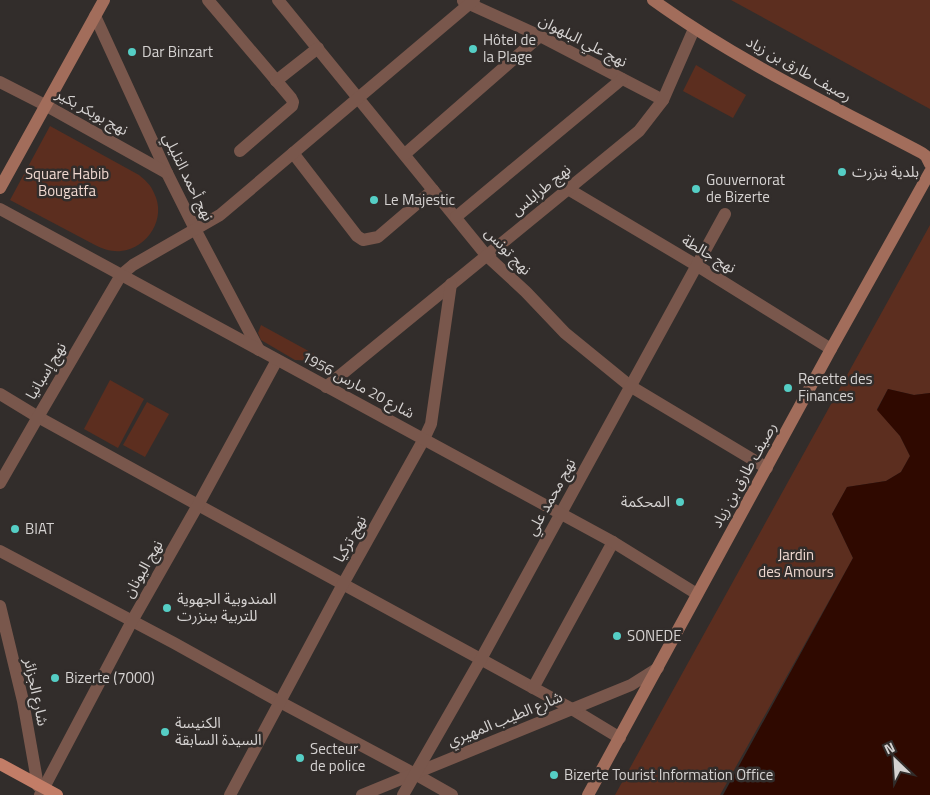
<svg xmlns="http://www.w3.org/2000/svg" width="930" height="795" font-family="'Titillium Web','Noto Sans Arabic',sans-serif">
  <rect width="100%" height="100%" fill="#322d2b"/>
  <!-- green -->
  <g fill="#5c2e1f">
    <polygon points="731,0 930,0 930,109"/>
    <polygon points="696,65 746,95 733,118 683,91"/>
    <path d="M50,126L139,175C145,180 151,185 154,193C167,218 148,248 121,251C112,252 103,249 95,245L10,200Z"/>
    <polygon points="930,225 930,393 914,395 888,389 877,409 900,436 910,456 901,472 886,481 847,487 832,514 853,558 720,795 615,795"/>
    <polygon points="261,325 314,354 312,361 295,360 261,340 258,333"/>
    <polygon points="110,380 144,399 118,448 84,429"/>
    <polygon points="147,402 169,414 145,457 123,445"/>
  </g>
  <!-- water -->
  <polygon fill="#2f0900" points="888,389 914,395 930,393 930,795 723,795 853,558 832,514 847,487 886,481 901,472 910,456 900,436 877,410"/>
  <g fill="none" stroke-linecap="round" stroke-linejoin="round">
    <!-- minor -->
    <g stroke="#79574c" stroke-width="12">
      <polyline points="208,0 291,98 293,102 292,106 240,151"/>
      <polyline points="278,0 486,255 526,292 565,333 630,386 767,468"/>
      <polyline points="463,1 540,36 663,100"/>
      <polyline points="95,16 167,173 195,229 259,350"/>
      <polyline points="276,81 318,48"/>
      <polyline points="0,82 45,105 167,173"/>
      <polyline points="293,153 357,236 363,240 378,237 433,190"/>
      <polyline points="405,154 540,36"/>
      <polyline points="568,189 696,265 831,349"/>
      <polyline points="456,217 622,79"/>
      <polyline points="326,387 639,131 663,100 694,29"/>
      <polyline points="0,394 38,417 198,505 572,709 620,738"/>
      <polyline points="0,483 38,417 121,275 133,265 220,215 474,0"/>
      <polyline points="0,551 174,643 280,702 415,774 452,795"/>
      <polyline points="0,606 23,701 38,786"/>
      <polyline points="533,688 613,542"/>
      <polyline points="40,795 132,621 198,505 277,360"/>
      <polyline points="230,795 343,584 424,439 431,424 451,284"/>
      <polyline points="362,795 631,685 658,668"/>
      <polyline points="403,795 481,659 725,214"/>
    </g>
    <!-- tertiary -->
    <polyline stroke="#79574c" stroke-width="12" points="0,209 613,542 697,594"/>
    <!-- secondary -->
    <g stroke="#a26d5b" stroke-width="12">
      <path d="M653,0C736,60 831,105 922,153L926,156L930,164"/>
      <polyline points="0,188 104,0"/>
      <polyline points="588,795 831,349 930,172"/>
    </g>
    <!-- primary -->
    <polyline stroke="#c27d67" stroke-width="12" points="0,764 57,795"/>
  </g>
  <!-- markers -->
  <g fill="#55cec5" stroke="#322d2b" stroke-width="2">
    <circle cx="473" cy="49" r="5"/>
    <circle cx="132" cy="52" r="5"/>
    <circle cx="842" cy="172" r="5"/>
    <circle cx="696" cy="189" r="5"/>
    <circle cx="374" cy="200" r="5"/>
    <circle cx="788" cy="388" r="5"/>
    <circle cx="680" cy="502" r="5"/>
    <circle cx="15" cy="529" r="5"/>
    <circle cx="167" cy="608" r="5"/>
    <circle cx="617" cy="636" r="5"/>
    <circle cx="55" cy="678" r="5"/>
    <circle cx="165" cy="732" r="5"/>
    <circle cx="300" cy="758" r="5"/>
    <circle cx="554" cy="775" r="5"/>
  </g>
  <g text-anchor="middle" stroke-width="5" stroke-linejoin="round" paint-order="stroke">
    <!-- poi labels -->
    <g font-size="15" fill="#d5d2d1" stroke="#322d2b" text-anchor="start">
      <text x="483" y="45">Hôtel de<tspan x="483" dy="17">la Plage</tspan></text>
      <text x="142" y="57">Dar Binzart</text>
      <text x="852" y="177">بلدية بنزرت</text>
      <text x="706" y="185">Gouvernorat<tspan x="706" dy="17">de Bizerte</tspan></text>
      <text x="384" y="205">Le Majestic</text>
      <text x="798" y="384">Recette des<tspan x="798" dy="17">Finances</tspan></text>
      <text x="670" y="507" text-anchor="end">المحكمة</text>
      <text x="25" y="534">BIAT</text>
      <text x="177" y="604">المندوبية الجهوية<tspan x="177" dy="17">للتربية ببنزرت</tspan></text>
      <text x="627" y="641">SONEDE</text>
      <text x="65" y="683">Bizerte (7000)</text>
      <text x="175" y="728">الكنيسة<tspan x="175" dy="17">السيدة السابقة</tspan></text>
      <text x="310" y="754">Secteur<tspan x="310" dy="17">de police</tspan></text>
      <text x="564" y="780">Bizerte Tourist Information Office</text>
    </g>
    <!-- street labels -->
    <g font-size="15" fill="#d5d2d1" stroke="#322d2b">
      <text transform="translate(583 41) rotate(27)" y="5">نهج علي البلهوان</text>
      <text transform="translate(799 69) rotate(29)" y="5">رصيف طارق بن زياد</text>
      <text transform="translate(92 112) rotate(29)" y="5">نهج بوبكر بكير</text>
      <text transform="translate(188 177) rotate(64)" y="5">نهج أحمد التليلي</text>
      <text transform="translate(541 190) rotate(-39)" y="5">نهج طرابلس</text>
      <text transform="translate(508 251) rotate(46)" y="5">نهج تونس</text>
      <text transform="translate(709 254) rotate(31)" y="5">نهج جالطة</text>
      <text transform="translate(46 371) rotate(-59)" y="5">نهج إسبانيا</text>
      <text transform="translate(358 385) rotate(28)" y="5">شارع 20 مارس 1956</text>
      <text transform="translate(744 475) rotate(-61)" y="5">رصيف طارق بن زياد</text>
      <text transform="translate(551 497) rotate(-61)" y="5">نهج محمد علي</text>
      <text transform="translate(350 539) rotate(-61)" y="5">نهج تركيا</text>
      <text transform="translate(143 569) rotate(-60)" y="5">نهج اليونان</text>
      <text transform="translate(36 692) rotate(78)" y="5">شارع الجزائر</text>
      <text transform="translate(505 719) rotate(-22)" y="5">شارع الطيب المهيري</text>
    </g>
    <!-- park labels -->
    <g font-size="15" fill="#efd8d0" stroke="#322d2b">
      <text x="67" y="179">Square Habib<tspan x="67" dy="17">Bougatfa</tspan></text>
      <text x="796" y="560">Jardin<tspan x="796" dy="17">des Amours</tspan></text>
    </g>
  </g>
  <!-- north arrow -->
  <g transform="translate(895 760) rotate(335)" stroke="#322d2b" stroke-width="4" paint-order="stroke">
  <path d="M0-4L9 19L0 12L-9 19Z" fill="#d5d2d1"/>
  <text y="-8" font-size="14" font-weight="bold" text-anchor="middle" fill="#d5d2d1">N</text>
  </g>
</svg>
